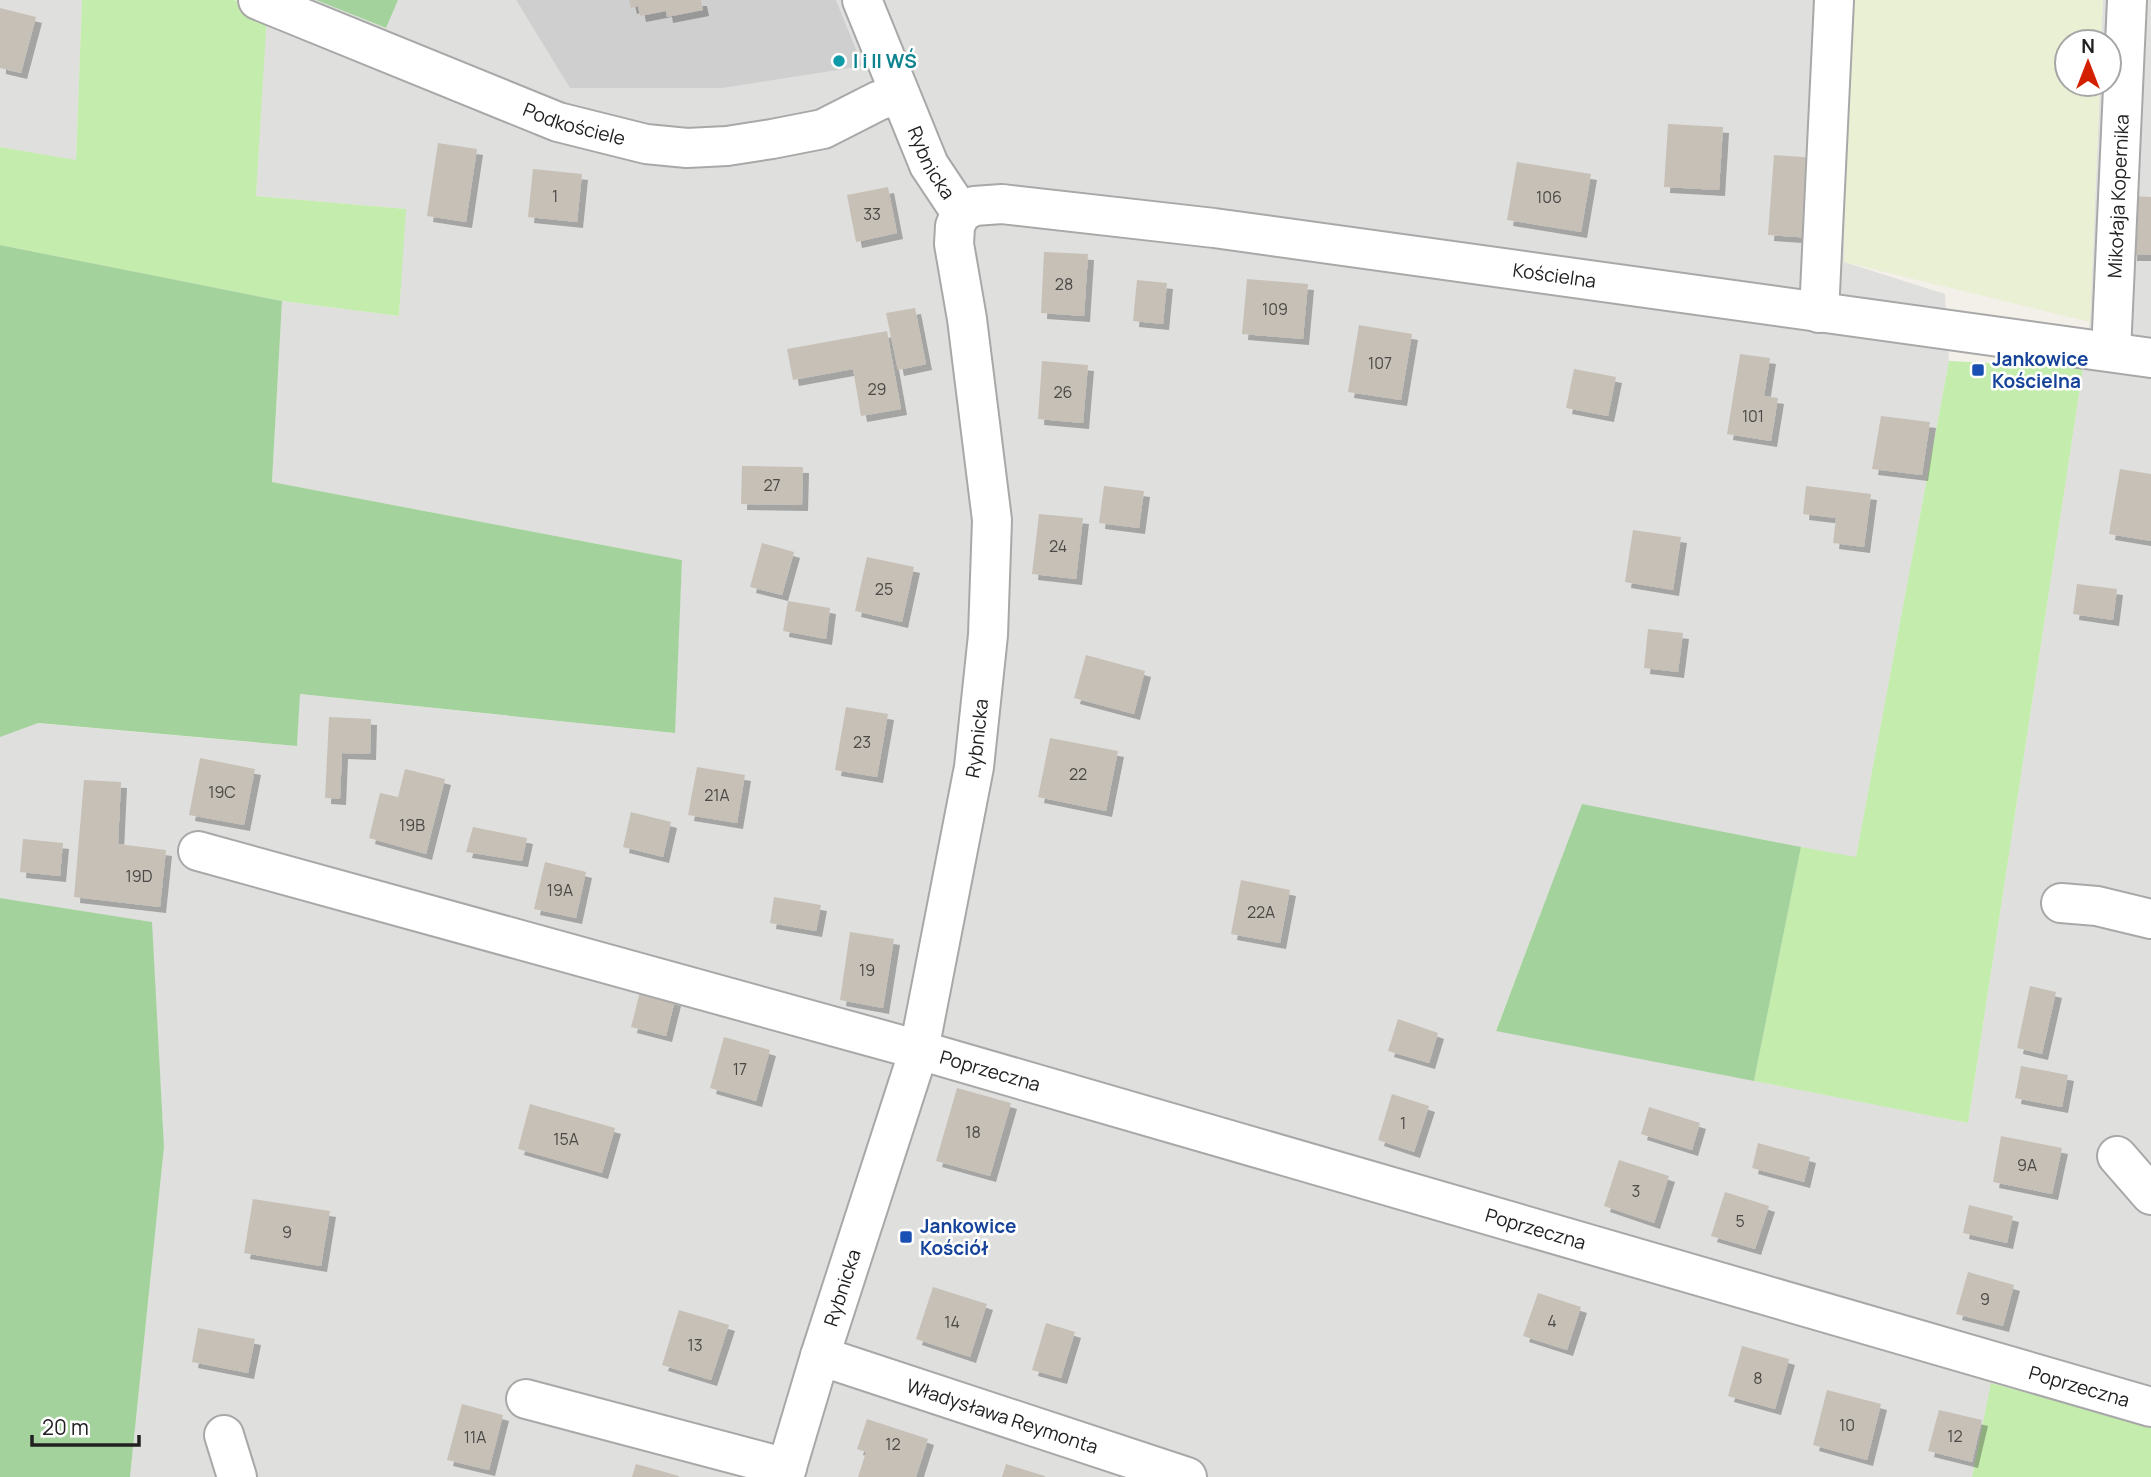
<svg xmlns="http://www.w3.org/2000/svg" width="2151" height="1477" font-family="Manrope,sans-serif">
  <defs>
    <filter id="shadow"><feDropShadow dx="6" dy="6" stdDeviation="0" flood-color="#0004"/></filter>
  </defs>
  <rect width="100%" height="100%" fill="#f2f0e8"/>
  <!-- residential -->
  <g fill="#dfdfde">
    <polygon points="0,0 82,0 76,161 0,147"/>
    <polygon points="267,0 316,0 385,28 398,0 516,0 571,88 863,66 836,0 1849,0 1844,262 1945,294 1949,361 1856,858 1582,805 1496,1030 1968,1123 2090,322 2100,84 2109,84 2109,42 2101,42 2103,0 2151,0 2151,1426 1992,1383 1972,1477 130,1477 164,1147 151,922 0,898 0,720 297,746 299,694 674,733 682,560 272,482 282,301 399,316 405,209 256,196"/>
  </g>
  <!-- religious -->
  <polygon fill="#cfcfcf" points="516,0 836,0 863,66 722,88 570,88"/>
  <!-- farmland -->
  <polygon fill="#eaf0d3" points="1849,0 2103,0 2101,42 2067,42 2067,84 2100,84 2090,322 1844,262"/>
  <!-- grass -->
  <g fill="#c3ecad">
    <polygon points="82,0 234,0 267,14 256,196 406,209 399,316 282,301 0,245 0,147 76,160"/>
    <polygon points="1949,361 2083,368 1968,1123 1754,1081 1801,847 1856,857"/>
    <polygon points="1991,1383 2151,1426 2151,1477 1972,1477"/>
  </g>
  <!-- forest -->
  <g fill="#a4d29c">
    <polygon points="316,0 398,0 386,28"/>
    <polygon points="0,245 282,301 272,482 682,560 675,733 300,694 297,746 38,723 0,737"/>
    <polygon points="1582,804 1801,847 1754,1081 1496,1031"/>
    <polygon points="0,898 152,922 164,1147 130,1477 0,1477"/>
  </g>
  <!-- building -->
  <g fill="#c7c0b7" filter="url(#shadow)">
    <polygon points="629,0 701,0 703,10 667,17 666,11 640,16 638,6 631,8"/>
    <polygon points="0,8 36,17 21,73 0,68"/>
    <polygon points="1668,124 1723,127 1719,190 1664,187"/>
    <polygon points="438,143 477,149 466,222 427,216"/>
    <polygon points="1774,155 1817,158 1812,238 1768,235"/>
    <polygon points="1517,162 1591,174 1581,232 1507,220"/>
    <polygon points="533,169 582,174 577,222 528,217"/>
    <polygon points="888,187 897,233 856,242 847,195"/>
    <polygon points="2133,196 2151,197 2151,255 2131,255"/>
    <polygon points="1044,252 1088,254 1084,316 1041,313"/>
    <polygon points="1247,279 1308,284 1303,339 1242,334"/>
    <polygon points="1137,280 1167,283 1163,324 1133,321"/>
    <polygon points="915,308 926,364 898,370 886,313"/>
    <polygon points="1359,325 1412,334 1401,400 1348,392"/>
    <polygon points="887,331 901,409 861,416 853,369 793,380 787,349"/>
    <polygon points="1740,354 1770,358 1764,396 1778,398 1771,441 1727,434"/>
    <polygon points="1042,361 1088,365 1083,423 1038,419"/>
    <polygon points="1574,369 1616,377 1608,416 1566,408"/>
    <polygon points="1881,416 1930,422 1922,475 1872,469"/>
    <polygon points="742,466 803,467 802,505 741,504"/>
    <polygon points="2120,469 2151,474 2151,541 2109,534"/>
    <polygon points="1104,486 1144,491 1139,528 1099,523"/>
    <polygon points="1806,486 1871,494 1864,547 1833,543 1836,518 1803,514"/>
    <polygon points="1039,514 1083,518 1076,579 1032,574"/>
    <polygon points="1633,530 1681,537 1673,590 1625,582"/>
    <polygon points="762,543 794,552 782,595 750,587"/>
    <polygon points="867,557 914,567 902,622 855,611"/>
    <polygon points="2077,584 2117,589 2113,620 2073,614"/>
    <polygon points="788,601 830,608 826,639 783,631"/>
    <polygon points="1648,629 1683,633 1678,672 1644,668"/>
    <polygon points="1086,655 1145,671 1134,714 1074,698"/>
    <polygon points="846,707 888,714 877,777 835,770"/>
    <polygon points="329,717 371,719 370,754 342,753 340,799 325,798"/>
    <polygon points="1050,738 1118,751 1106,811 1038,797"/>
    <polygon points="200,758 255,769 244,825 189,815"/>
    <polygon points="697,767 745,775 737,823 688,815"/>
    <polygon points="405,769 445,779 426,854 369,838 380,793 398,797"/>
    <polygon points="84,780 121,782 118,844 166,850 160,907 74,897"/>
    <polygon points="631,812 671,822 663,857 623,847"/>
    <polygon points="473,827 527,838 522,861 466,852"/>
    <polygon points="23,839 63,843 60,876 20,872"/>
    <polygon points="545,862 586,872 576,918 534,909"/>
    <polygon points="1241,880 1290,890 1280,943 1231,934"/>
    <polygon points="774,897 821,905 816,931 770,923"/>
    <polygon points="850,932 894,939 883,1008 840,1000"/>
    <polygon points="2030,986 2056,992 2042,1054 2017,1048"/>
    <polygon points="640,992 675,1000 666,1036 631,1027"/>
    <polygon points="1398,1019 1438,1033 1429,1063 1388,1051"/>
    <polygon points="724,1037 770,1050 756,1101 710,1088"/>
    <polygon points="2021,1066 2068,1075 2062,1107 2015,1098"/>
    <polygon points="957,1088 1011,1103 990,1176 936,1161"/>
    <polygon points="1392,1094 1429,1106 1414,1152 1378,1140"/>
    <polygon points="530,1104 615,1128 602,1173 518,1149"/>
    <polygon points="1649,1107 1700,1123 1692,1150 1641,1134"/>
    <polygon points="2001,1136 2062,1148 2052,1194 1993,1182"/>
    <polygon points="1758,1143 1810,1157 1804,1182 1752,1168"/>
    <polygon points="1619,1160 1669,1176 1654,1223 1604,1206"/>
    <polygon points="1725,1192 1769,1206 1755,1249 1711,1236"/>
    <polygon points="253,1199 330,1211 321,1266 244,1253"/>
    <polygon points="1969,1205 2013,1216 2007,1243 1963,1233"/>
    <polygon points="1968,1272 2014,1285 2003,1326 1956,1314"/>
    <polygon points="933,1287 987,1304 970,1357 916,1339"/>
    <polygon points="1538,1293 1581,1307 1567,1350 1523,1336"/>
    <polygon points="679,1310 729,1325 711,1380 662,1365"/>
    <polygon points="1046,1323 1075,1332 1061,1378 1032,1370"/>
    <polygon points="198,1328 255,1339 248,1373 192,1362"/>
    <polygon points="1742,1346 1789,1359 1775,1409 1728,1396"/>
    <polygon points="1827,1390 1881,1404 1867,1460 1813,1445"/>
    <polygon points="462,1404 503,1415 489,1470 447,1460"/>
    <polygon points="1939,1410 1982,1420 1972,1462 1928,1451"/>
    <polygon points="867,1419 928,1439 916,1477 858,1477 866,1452 857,1449"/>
    <polygon points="636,1464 679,1476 678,1477 632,1477"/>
    <polygon points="1006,1464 1045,1476 1045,1477 1002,1477"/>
  </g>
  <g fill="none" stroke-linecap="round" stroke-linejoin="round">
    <!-- minor casing -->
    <g stroke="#a8a8a8" stroke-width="42">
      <g id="minor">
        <path id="s1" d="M258,0L558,122L646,144L687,148L727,146L772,139L823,129L878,101L899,94"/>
        <path id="s2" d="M862,0L929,165L961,213"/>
        <path id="s3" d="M961,213L974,206L1002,204L1214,228L2151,358"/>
        <polyline points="1819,313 1834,0"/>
        <path id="s4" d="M2111,352L2127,0"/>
        <path id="s5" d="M198,851L919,1050L2151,1407"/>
        <polyline points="2061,903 2097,906 2151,919"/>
        <polyline points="2117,1156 2151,1195"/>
        <path id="s6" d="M820,1356L1187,1477"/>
        <polyline points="526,1399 787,1468"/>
        <polyline points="224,1435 237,1477"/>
        <path id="s7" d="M784,1477L820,1356L919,1050L974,767L988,635L992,520L967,319L954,244L955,226L961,213"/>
      </g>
    </g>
    <!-- minor -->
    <use href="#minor" stroke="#fff" stroke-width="38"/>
  </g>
  <!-- markers -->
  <circle fill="#0f9aa8" stroke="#fff" stroke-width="2.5" cx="839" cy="61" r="7"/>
  <g fill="#1a4fb4" stroke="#fff" stroke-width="2.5">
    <rect x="1971" y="363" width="14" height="14" rx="3.5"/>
    <rect x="899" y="1230" width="14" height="14" rx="3.5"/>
  </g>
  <g text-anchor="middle" stroke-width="5" stroke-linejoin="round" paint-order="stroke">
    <!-- number labels -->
    <g font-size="16" fill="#4a4946">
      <text x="555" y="202">1</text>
      <text x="1549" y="203">106</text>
      <text x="872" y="220">33</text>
      <text x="1064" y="290">28</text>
      <text x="1275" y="315">109</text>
      <text x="1380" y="369">107</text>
      <text x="877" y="395">29</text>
      <text x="1063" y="398">26</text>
      <text x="1753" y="422">101</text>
      <text x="772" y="491">27</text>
      <text x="1058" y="552">24</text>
      <text x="884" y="595">25</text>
      <text x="862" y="748">23</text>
      <text x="1078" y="780">22</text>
      <text x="222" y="798">19C</text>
      <text x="717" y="801">21A</text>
      <text x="412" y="831">19B</text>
      <text x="139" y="882">19D</text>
      <text x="560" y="896">19A</text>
      <text x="1261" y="918">22A</text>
      <text x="867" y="976">19</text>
      <text x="740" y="1075">17</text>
      <text x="1403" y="1129">1</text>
      <text x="973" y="1138">18</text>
      <text x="566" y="1145">15A</text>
      <text x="2027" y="1171">9A</text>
      <text x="1636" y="1197">3</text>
      <text x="1740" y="1227">5</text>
      <text x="287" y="1238">9</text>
      <text x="1985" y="1305">9</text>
      <text x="1552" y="1327">4</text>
      <text x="952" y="1328">14</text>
      <text x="695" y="1351">13</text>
      <text x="1758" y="1384">8</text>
      <text x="1847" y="1431">10</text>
      <text x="1955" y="1442">12</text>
      <text x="475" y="1443">11A</text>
      <text x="893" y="1450">12</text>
    </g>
    <!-- culture labels -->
    <g font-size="19" font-weight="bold" fill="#0d838f" stroke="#fff" text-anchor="start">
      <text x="853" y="68">I i II WŚ</text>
    </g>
    <!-- street labels -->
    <g font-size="19" fill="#212121" stroke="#fff">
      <text dy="7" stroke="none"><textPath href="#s1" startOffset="340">Podkościele</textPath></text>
      <text dy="7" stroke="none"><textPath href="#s2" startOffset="177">Rybnicka</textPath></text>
      <text dy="7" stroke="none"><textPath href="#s4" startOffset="156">Mikołaja Kopernika</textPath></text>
      <text dy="7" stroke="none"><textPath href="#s3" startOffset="600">Kościelna</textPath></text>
      <text dy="7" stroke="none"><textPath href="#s7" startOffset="765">Rybnicka</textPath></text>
      <text dy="7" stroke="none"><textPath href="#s5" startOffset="822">Poprzeczna</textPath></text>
      <text dy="7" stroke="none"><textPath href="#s5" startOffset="1390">Poprzeczna</textPath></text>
      <text dy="7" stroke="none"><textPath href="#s7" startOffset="198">Rybnicka</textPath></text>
      <text dy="7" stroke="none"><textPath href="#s5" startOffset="1956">Poprzeczna</textPath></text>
      <text dy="7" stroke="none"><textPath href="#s6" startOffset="192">Władysława Reymonta</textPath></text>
    </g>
    <!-- transit labels -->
    <g font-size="19" font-weight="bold" fill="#164399" stroke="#fff" text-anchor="start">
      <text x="1992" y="366">Jankowice<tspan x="1992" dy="22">Kościelna</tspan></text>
      <text x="920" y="1233">Jankowice<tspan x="920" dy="22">Kościół</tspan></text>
    </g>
  </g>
  <!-- north arrow -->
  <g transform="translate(2088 63)"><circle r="33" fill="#ffffff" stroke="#a6a6a6" stroke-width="2"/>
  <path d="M0-5L12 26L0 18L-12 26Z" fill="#d32000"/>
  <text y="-10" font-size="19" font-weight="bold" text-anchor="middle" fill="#212121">N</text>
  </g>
  <!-- scale -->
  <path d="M32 1435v10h107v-10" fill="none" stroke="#212121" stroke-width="3.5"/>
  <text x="42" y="1435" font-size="21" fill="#212121" stroke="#ffffff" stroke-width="5" paint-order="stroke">20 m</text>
</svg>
